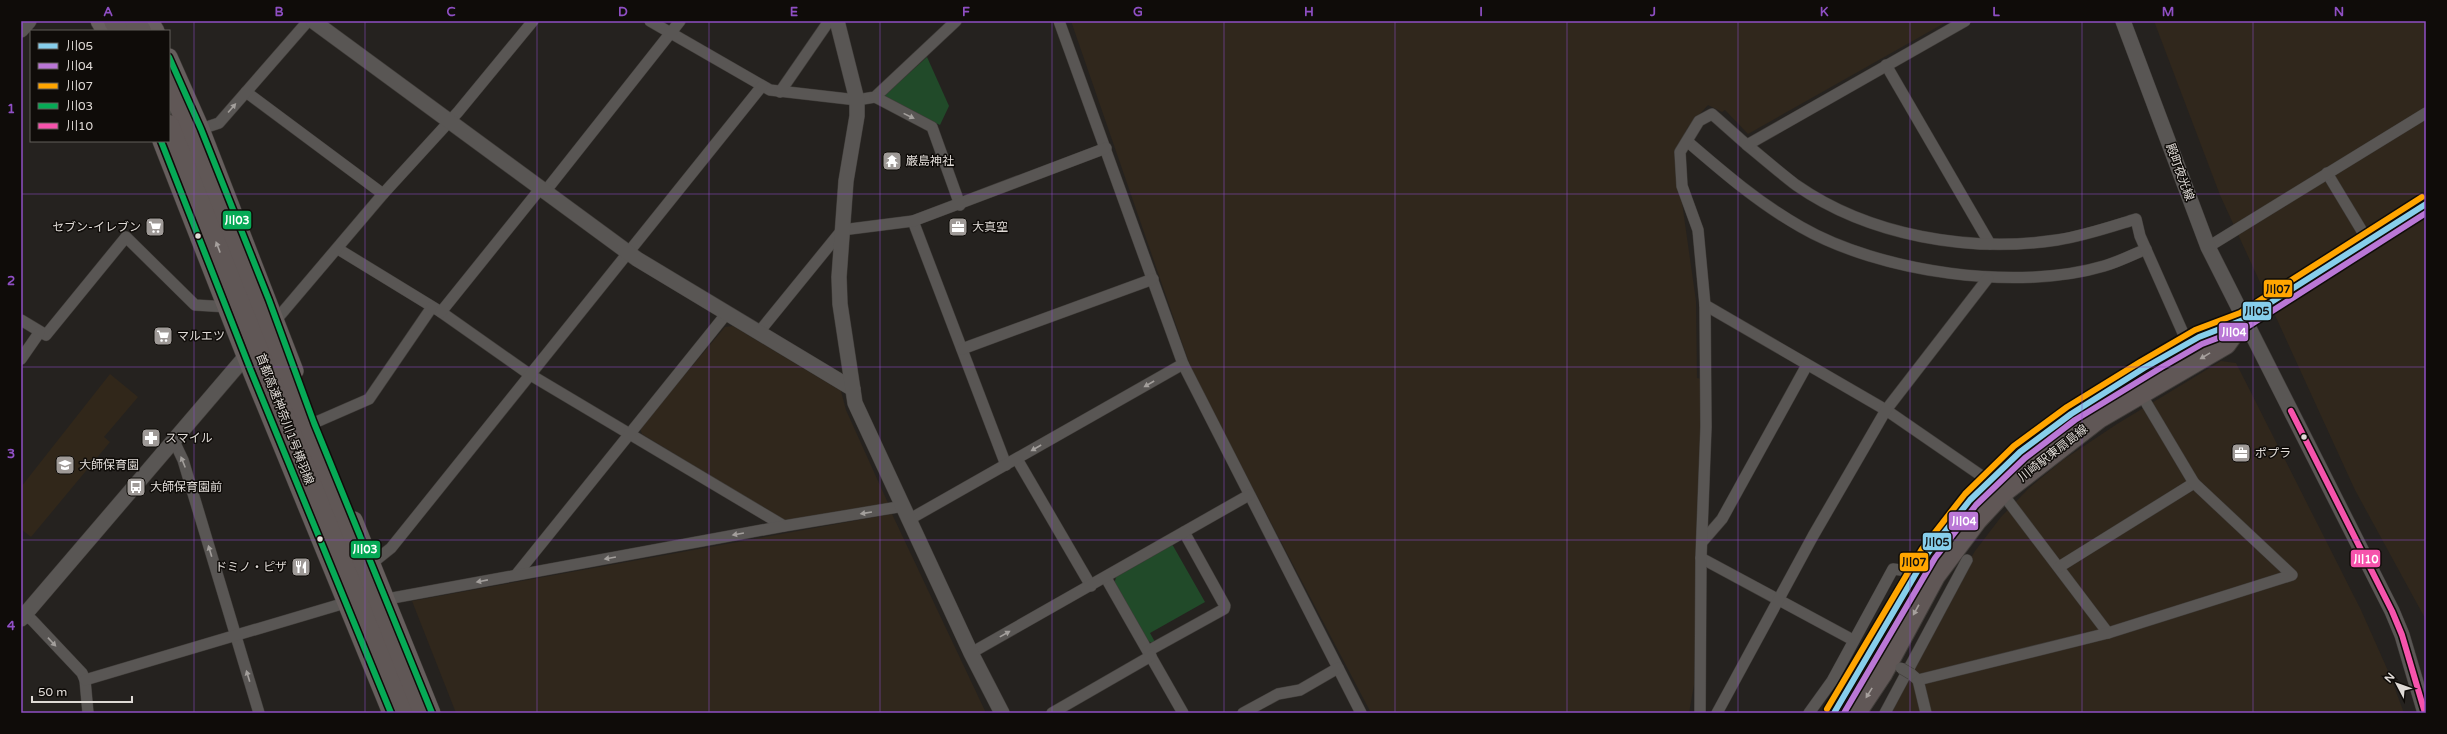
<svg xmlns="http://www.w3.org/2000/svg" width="2447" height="734" font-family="'Varela Round','Noto Sans JP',sans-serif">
  <rect width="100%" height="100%" fill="#25221f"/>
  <!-- built -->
  <g fill="#30271c">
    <polygon points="1071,21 1948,21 1748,134 1725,110 1722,112 1708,105 1688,127 1675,153 1696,301 1697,378 1702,379 1694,685 1689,713 1371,713 1193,374"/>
    <polygon points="2154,21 2426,21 2426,620 2355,490 2220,195"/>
    <polygon points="733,326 841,391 846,410 888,503 785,521 642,434 640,428 725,327"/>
    <polygon points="2221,361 2236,363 2361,610 2389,673 2404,713 1889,713 1945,602 1975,551 2001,517 2029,488 2063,460 2117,424"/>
    <polygon points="892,514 986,713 456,713 412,601"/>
  </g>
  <!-- education -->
  <polygon fill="#31271a" points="110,374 138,397 104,437 110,442 31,537 21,529 21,487"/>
  <!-- green -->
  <g fill="#214a29">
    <polygon points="927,57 949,106 940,125 887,100 885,95"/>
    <polygon points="1172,544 1205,602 1150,633 1155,642 1152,643 1148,641 1114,584 1117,574"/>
  </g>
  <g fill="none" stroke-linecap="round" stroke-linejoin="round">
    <!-- street casing -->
    <g stroke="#403d3a" stroke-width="12">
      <g id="street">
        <polyline points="650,21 770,90 857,100 875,97 956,21"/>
        <polyline points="1059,21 1183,364 1361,713"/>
        <polyline points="1886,65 1990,244"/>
        <polyline points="246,92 383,194"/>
        <polyline points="780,92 829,21"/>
        <polyline points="875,97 932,127 960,205"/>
        <polyline points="201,129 219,123 308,21"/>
        <path d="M1688,142C1724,173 1760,204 1801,227C1879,272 2017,292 2104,266C2118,262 2132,255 2146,249"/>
        <path d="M1747,145C1763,158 1779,172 1796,185C1869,236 1970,253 2057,240C2084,236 2110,227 2136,219L2140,236L2187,342"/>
        <polyline points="2327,173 2368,241"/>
        <polyline points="544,193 680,21"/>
        <polyline points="913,221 1006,465"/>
        <polyline points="2208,247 2426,113"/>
        <polyline points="338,249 441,312 529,374 784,526"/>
        <polyline points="1705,305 1886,410 1989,481 2002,493 2108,633"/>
        <polyline points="441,312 540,189"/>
        <polyline points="21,320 46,335 126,237 195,305 228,307"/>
        <polyline points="276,320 383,194 458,112 533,21"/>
        <polyline points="759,332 842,230 913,221 1106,148"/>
        <polyline points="962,349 1153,279"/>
        <polyline points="21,359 39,333"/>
        <polyline points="314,423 369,399 432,307"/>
        <polyline points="173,439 183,460 259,713"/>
        <polyline points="1017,459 1091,586"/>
        <polyline points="910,519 1183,364"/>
        <polyline points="1702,542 1722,519 1807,365"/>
        <polyline points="1701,558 1853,640"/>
        <polyline points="371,564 391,548 762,86"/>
        <polyline points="2059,567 2194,483"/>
        <polyline points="516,575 727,313"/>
        <polyline points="1106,578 1183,713"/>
        <polyline points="387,599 784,526 904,506"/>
        <polyline points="21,613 32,620 82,673 85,680 88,713"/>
        <polyline points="1148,651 1224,609 1225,606 1184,532"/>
        <polyline points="971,653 1249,495"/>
        <polyline points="1911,674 1918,680 2108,633 2292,575 2194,483 2141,394"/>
        <polyline points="85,680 345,603"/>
        <polyline points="1918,680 1926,713"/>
        <polyline points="1052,713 1151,656"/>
        <polyline points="1243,713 1278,694 1300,690 1338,668"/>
        <polyline points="1700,713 1701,558 1706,427 1705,305 1698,230 1682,186 1680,152 1699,121 1712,114 1747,145 1965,21"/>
        <polyline points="1717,713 1813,536 1886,410 1988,278"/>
        <polyline points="1809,713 1832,681 1893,569 1916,572"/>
        <polyline points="1885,713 1967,560"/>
      </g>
    </g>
    <!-- secondary casing -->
    <g stroke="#403d3a" stroke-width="16">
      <g id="secondary">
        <polyline points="313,21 637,259 853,389"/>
        <polyline points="837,21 857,100 857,116 846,181 839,277 840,304 855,403 971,653 1002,713"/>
        <polyline points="2123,21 2208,247 2392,611 2402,635 2425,713"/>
        <polyline points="21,30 29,21"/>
        <polyline points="21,619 252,349"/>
      </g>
    </g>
    <!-- primary casing -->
    <g stroke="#403d3a" stroke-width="18">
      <g id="primary">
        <polyline points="99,21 105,31"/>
        <polyline points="150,21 156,31"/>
        <polyline points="169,57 201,129 295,371"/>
        <polyline points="161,141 251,371 391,713"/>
        <polyline points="354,520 432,713"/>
      </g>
    </g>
    <!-- highway casing -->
    <g stroke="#403d3a" stroke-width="22">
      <g id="highway">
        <polyline points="114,21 120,31"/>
        <polyline points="135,21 141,31"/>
        <path d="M1834,713C1865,668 1887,618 1916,572C1947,522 1990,474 2037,438C2066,415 2099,396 2130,377C2167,354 2202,332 2243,320L2426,204"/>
        <polyline points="1856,713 1882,674 1935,576 1977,520 2002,493 2099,418 2226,344 2243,320"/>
      </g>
    </g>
    <!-- street -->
    <use href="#street" stroke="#595654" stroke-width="11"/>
    <!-- secondary -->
    <use href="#secondary" stroke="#595654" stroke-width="15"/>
    <!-- primary -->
    <use href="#primary" stroke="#665e5d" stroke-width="17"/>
    <!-- highway -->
    <use href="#highway" stroke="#605756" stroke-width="20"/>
    <!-- street-bridge casing -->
    <g stroke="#403d3a" stroke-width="12" stroke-linecap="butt">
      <polyline id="street-bridge" points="1901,668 1911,674"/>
    </g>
    <!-- highway-bridge casing -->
    <g stroke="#403d3a" stroke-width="22" stroke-linecap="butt">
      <g id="highway-bridge">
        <polyline points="169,83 195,142 419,713"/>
        <polyline points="169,125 402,713"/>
      </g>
    </g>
    <!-- street-bridge -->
    <use href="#street-bridge" stroke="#595654" stroke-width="11"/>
    <!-- highway-bridge -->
    <use href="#highway-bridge" stroke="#605756" stroke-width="20"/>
    <!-- bus-1 casing -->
    <g stroke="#0f0c09" stroke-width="9">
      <polyline id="bus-1" points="1834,713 1928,553 1970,500 2020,452 2071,414 2144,368 2199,337 2243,320 2426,204"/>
    </g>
    <!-- bus-2 casing -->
    <g stroke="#0f0c09" stroke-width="9">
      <polyline id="bus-2" points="1844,713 1935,558 1976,505 2025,458 2075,420 2162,367 2202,344 2247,327 2426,213"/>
    </g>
    <!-- bus-3 casing -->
    <g stroke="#0f0c09" stroke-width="9">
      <polyline id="bus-3" points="1827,709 1922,549 1965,494 2014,446 2067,407 2140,362 2195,330 2240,313 2422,197"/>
    </g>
    <!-- bus-4 casing -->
    <g stroke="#0f0c09" stroke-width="9">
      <g id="bus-4">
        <polyline points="169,57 201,129 269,300 314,423 432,713"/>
        <polyline points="161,141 251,371 391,713"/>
      </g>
    </g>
    <!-- bus-5 casing -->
    <g stroke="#0f0c09" stroke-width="9">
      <polyline id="bus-5" points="2291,411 2392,611 2402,635 2425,713"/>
    </g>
    <!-- bus-1 -->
    <use href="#bus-1" stroke="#87ceeb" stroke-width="6"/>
    <!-- bus-2 -->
    <use href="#bus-2" stroke="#ba77d6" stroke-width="6"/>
    <!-- bus-3 -->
    <use href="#bus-3" stroke="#ffa500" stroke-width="6"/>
    <!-- bus-4 -->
    <use href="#bus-4" stroke="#06aa56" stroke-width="6"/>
    <!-- bus-5 -->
    <use href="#bus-5" stroke="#f653ac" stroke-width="6"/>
  </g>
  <!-- one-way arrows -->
  <defs><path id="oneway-solid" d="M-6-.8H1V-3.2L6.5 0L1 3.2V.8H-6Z"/></defs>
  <g fill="#a39f9c">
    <use href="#oneway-solid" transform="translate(232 108) rotate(-49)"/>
    <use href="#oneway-solid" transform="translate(909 116) rotate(26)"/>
    <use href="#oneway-solid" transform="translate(1149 384) rotate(150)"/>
    <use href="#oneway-solid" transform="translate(1036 448) rotate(150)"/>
    <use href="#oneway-solid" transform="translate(183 462) rotate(-112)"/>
    <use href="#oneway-solid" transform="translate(866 513) rotate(171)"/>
    <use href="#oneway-solid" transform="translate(738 534) rotate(170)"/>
    <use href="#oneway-solid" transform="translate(210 551) rotate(-107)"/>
    <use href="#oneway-solid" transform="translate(610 558) rotate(170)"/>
    <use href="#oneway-solid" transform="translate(482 581) rotate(169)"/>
    <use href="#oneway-solid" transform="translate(1005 634) rotate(-29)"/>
    <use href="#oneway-solid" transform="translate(52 642) rotate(47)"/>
    <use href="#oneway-solid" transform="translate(248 676) rotate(-107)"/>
  </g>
  <g fill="#a6a09d">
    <use href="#oneway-solid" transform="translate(218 247) rotate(-111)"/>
    <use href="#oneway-solid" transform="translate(2205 356) rotate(149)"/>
    <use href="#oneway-solid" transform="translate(1916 610) rotate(119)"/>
    <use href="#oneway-solid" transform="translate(1869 693) rotate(122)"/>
  </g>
  <!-- grid -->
  <path fill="none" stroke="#8f4fc4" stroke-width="1" stroke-opacity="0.55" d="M194,21V713M365,21V713M537,21V713M709,21V713M880,21V713M1052,21V713M1224,21V713M1395,21V713M1567,21V713M1738,21V713M1910,21V713M2082,21V713M2253,21V713M21,194H2426M21,367H2426M21,540H2426"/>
  <!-- icons -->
  <defs>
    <g id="temple-square" transform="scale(1)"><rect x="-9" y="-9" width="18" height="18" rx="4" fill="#9f9a97" stroke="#0f0c09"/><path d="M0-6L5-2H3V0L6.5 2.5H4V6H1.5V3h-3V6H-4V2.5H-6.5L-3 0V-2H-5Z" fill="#fff"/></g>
    <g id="supermarket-square" transform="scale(1)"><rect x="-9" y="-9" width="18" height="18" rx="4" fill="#9f9a97" stroke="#0f0c09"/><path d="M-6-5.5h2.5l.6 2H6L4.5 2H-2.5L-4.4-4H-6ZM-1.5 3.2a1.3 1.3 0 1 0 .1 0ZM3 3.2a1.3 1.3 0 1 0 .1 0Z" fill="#fff"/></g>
    <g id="office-square" transform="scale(1)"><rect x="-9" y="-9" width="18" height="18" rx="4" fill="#9f9a97" stroke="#0f0c09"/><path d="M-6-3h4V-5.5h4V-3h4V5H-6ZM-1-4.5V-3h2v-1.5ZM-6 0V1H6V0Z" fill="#fff"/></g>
    <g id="pharmacy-square" transform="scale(1)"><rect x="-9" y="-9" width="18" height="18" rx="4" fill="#9f9a97" stroke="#0f0c09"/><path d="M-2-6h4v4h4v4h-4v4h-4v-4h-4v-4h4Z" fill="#fff"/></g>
    <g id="school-square" transform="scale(1)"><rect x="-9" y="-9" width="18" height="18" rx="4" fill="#9f9a97" stroke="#0f0c09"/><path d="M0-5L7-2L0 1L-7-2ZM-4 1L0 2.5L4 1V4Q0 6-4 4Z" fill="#fff"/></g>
    <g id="bus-square" transform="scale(1)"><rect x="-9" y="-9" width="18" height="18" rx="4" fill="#9f9a97" stroke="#0f0c09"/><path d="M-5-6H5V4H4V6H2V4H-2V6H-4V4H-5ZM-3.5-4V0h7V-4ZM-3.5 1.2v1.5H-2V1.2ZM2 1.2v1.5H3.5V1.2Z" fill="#fff"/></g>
    <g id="restaurant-square" transform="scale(1)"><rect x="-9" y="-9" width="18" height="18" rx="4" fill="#9f9a97" stroke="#0f0c09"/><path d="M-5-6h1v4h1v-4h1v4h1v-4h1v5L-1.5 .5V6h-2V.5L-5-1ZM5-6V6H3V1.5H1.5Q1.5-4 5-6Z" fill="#fff"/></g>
  </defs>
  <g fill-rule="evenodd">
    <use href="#temple-square" x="892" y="161"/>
    <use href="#supermarket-square" x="155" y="227"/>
    <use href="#office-square" x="958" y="227"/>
    <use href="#supermarket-square" x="163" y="336"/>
    <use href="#pharmacy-square" x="151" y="438"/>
    <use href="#office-square" x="2241" y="453"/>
    <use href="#school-square" x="65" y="465"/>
    <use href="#bus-square" x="136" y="487"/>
    <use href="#restaurant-square" x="301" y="567"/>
  </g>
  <!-- markers -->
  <g fill="#e0dbd7" stroke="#0f0c09" stroke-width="1.5">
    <circle cx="198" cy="236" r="3.5"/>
    <circle cx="2304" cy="437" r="3.5"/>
    <circle cx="320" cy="539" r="3.5"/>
  </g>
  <g text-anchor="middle" stroke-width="3" stroke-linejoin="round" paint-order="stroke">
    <!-- poi labels -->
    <g font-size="12" fill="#e0dbd7" stroke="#0f0c09" text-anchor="start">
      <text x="906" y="165">巌島神社</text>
      <text x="141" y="231" text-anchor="end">セブン-イレブン</text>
      <text x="972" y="231">大真空</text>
      <text x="177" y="340">マルエツ</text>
      <text x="165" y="442">スマイル</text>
      <text x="2255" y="457">ポプラ</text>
      <text x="79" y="469">大師保育園</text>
      <text x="150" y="491">大師保育園前</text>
      <text x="287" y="571" text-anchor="end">ドミノ・ピザ</text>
    </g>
    <!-- street labels -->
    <g font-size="12" fill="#e0dbd7" stroke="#0f0c09">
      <text transform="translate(2180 172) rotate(70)" y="4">殿町夜光線</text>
      <text transform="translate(285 419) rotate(69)" y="4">首都高速神奈川1号横羽線</text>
      <text transform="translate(2053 453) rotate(-38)" y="4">川崎駅東扇島線</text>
    </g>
  </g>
  <g stroke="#0f0c09" stroke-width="1.5">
    <rect x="222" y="210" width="30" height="20" rx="4" fill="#06aa56"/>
    <rect x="2263" y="279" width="30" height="19" rx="4" fill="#ffa500"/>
    <rect x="2242" y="301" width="30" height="20" rx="4" fill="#87ceeb"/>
    <rect x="2218" y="322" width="31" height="20" rx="4" fill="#ba77d6"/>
    <rect x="1948" y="511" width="31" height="20" rx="4" fill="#ba77d6"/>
    <rect x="1922" y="532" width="30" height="19" rx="4" fill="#87ceeb"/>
    <rect x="350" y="540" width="31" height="19" rx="4" fill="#06aa56"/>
    <rect x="2350" y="549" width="31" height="19" rx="4" fill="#f653ac"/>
    <rect x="1899" y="552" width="30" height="20" rx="4" fill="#ffa500"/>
  </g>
  <g font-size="11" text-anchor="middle" font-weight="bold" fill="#fff">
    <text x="237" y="224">川03</text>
    <text x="2234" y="336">川04</text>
    <text x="1964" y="525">川04</text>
    <text x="365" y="553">川03</text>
    <text x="2366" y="563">川10</text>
  </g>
  <g font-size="11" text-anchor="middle" font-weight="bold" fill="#111">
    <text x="2278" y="293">川07</text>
    <text x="2257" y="315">川05</text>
    <text x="1937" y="546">川05</text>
    <text x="1914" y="566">川07</text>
  </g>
  <!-- border -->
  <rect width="2447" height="734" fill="none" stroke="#0f0c09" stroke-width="44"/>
  <!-- legend -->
  <rect x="30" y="30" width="140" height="112" fill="#0f0c09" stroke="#635f5b"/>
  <rect x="38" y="43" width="20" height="6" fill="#87ceeb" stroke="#635f5b"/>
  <text x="66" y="50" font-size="12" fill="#e0dbd7">川05</text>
  <rect x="38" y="63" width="20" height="6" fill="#ba77d6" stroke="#635f5b"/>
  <text x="66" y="70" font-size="12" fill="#e0dbd7">川04</text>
  <rect x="38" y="83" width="20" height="6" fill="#ffa500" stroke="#635f5b"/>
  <text x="66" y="90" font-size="12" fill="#e0dbd7">川07</text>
  <rect x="38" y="103" width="20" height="6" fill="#06aa56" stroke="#635f5b"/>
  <text x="66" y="110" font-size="12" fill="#e0dbd7">川03</text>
  <rect x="38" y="123" width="20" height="6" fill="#f653ac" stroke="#635f5b"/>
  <text x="66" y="130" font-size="12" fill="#e0dbd7">川10</text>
  <!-- north arrow -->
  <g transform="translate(2397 684) rotate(311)" stroke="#0f0c09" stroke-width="3" paint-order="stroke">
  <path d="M0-3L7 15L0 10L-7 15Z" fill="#e0dbd7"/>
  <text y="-6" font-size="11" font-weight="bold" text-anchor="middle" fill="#e0dbd7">N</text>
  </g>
  <!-- scale -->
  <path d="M32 696v6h100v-6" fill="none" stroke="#e0dbd7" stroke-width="2"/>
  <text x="38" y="696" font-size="12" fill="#e0dbd7" stroke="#0f0c09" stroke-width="3" paint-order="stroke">50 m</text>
  <rect x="22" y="22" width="2403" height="690" fill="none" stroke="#8f4fc4" stroke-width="1.5"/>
  <g font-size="13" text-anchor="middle" font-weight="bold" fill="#8f4fc4">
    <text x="108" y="16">A</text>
    <text x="279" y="16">B</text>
    <text x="451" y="16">C</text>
    <text x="623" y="16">D</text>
    <text x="794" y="16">E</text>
    <text x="966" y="16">F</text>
    <text x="1138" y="16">G</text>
    <text x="1309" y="16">H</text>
    <text x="1481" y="16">I</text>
    <text x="1653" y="16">J</text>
    <text x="1824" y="16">K</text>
    <text x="1996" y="16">L</text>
    <text x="2168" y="16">M</text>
    <text x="2339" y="16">N</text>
    <text x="11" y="113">1</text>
    <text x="11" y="285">2</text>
    <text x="11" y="458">3</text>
    <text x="11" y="630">4</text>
  </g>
</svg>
